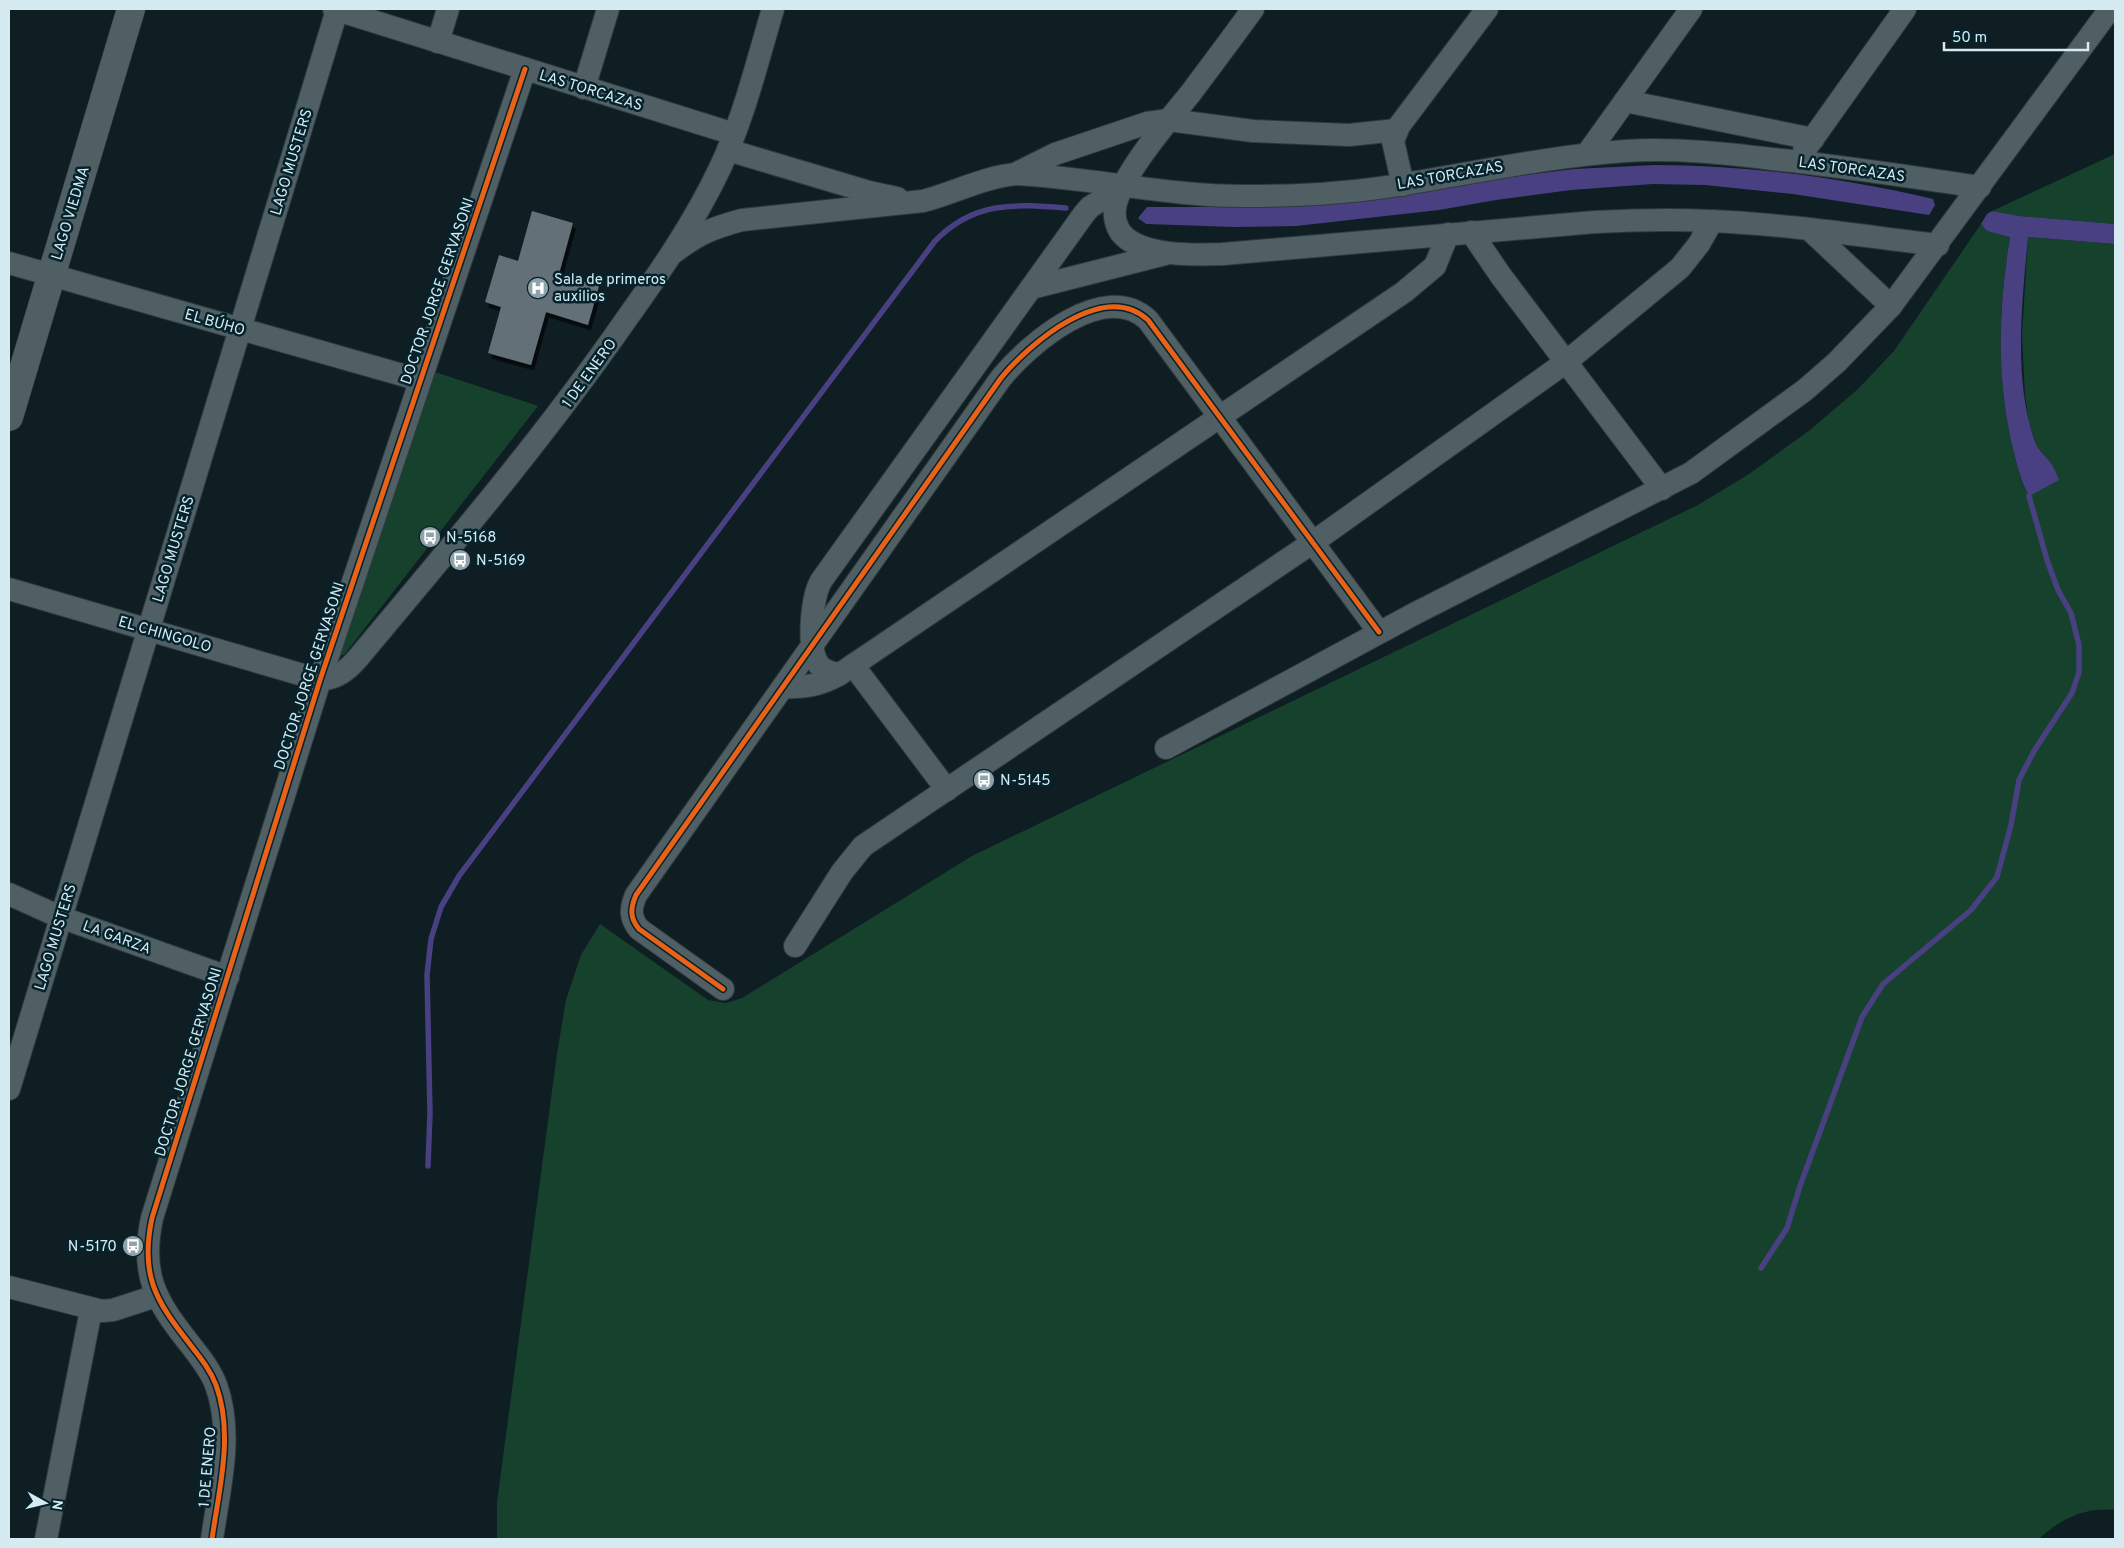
<svg xmlns="http://www.w3.org/2000/svg" width="2124" height="1548" font-family="Overpass,sans-serif">
  <defs>
    <filter id="shadow"><feDropShadow dx="3" dy="5.5" stdDeviation="0" flood-color="#0009"/></filter>
  </defs>
  <rect width="100%" height="100%" fill="#0e1e23"/>
  <!-- green -->
  <g fill="#16422d">
    <polygon points="2115,154 2115,224 2020,216 1992,211"/>
    <path d="M1981,224L1987,231L2010,236C1998,308 1996,382 2014,453C2018,469 2020,482 2029,496L2052,464L2036,445L2029,423L2025,395L2022,335L2028,237L2115,244V1510C2085,1507 2060,1519 2039,1539H497V1502L557,1054L566,1000L581,955L600,924L708,1000L726,1003L742,998L972,856L1698,505L1749,474L1810,430L1858,389L1894,351Z"/>
    <polygon points="435,372 538,406 344,655 336,656"/>
  </g>
  <!-- water -->
  <g fill="#494081">
    <path d="M1655,165C1749,165 1842,178 1933,199L1935,205L1929,215L1793,194L1705,185L1653,184L1571,190L1496,200L1439,210L1296,226L1235,227L1146,224L1138,218L1147,207H1282L1429,191L1494,179L1574,169Z"/>
    <path d="M1992,211L2020,216L2115,224V244L2028,237C2022,302 2013,380 2035,442C2038,450 2046,456 2051,463C2054,468 2057,474 2059,480L2029,496C2021,482 2018,469 2014,453C1996,382 1998,309 2010,237L1987,231L1981,224L1987,214Z"/>
  </g>
  <g fill="none" stroke-linecap="round" stroke-linejoin="round">
    <!-- stream -->
    <g stroke="#494081" stroke-width="5.5">
      <path d="M428,1166L430,1113L427,975L431,939L441,907L459,876L935,241C974,201 1014,204 1066,208"/>
      <polyline points="1761,1268 1787,1228 1800,1186 1862,1017 1883,984 1971,910 1997,877 2011,825 2019,780 2034,751 2072,693 2079,672 2079,645 2071,613 2058,590 2047,560 2029,496"/>
    </g>
  </g>
  <!-- building -->
  <polygon fill="#646f77" filter="url(#shadow)" points="532,211 573,223 559,274 599,286 588,325 546,312 531,365 488,353 501,307 485,302 499,255 518,261"/>
  <g fill="none" stroke-linecap="round" stroke-linejoin="round">
    <!-- minor casing -->
    <g stroke="#2f3a3e" stroke-width="24">
      <g id="minor">
        <polyline points="334,9 734,134"/>
        <path d="M1253,9C1232,38 1211,66 1190,94C1169,120 1120,176 1115,208C1114,216 1116,226 1121,233C1141,257 1195,255 1223,254L1595,222C1633,220 1671,219 1710,221C1786,224 1862,236 1938,245"/>
        <polyline points="438,42 448,9"/>
        <polyline points="584,88 608,9"/>
        <polyline points="1625,101 1813,139"/>
        <polyline points="728,150 869,192 897,198"/>
        <polyline points="1804,151 1905,9"/>
        <polyline points="1587,154 1691,9"/>
        <polyline points="1017,173 1055,154 1147,123 1169,120 1253,131 1349,135 1397,130"/>
        <polyline points="1403,185 1393,141 1399,126 1487,9"/>
        <polyline points="1810,230 1891,306"/>
        <polyline points="1471,232 1501,276 1662,489"/>
        <path d="M673,253C698,234 712,228 742,220L923,201C954,193 984,177 1016,174C1094,178 1171,197 1249,196C1301,196 1353,193 1405,184C1479,172 1551,156 1626,151C1675,148 1724,153 1772,159C1842,166 1911,177 1980,187"/>
        <polyline points="9,263 420,380"/>
        <polyline points="1031,288 1165,254"/>
        <path d="M9,589L320,680C337,678 347,671 358,658C450,548 543,439 625,321C660,272 694,223 720,168C744,118 757,62 773,9"/>
        <polyline points="853,665 947,790"/>
        <path d="M840,674C832,673 824,671 819,665C806,649 812,597 821,581L1084,214L1090,207L1124,186"/>
        <path d="M783,687C805,688 821,685 840,674L1404,292L1435,266L1448,234"/>
        <polyline points="1166,748 1414,614 1691,473 1805,390 1837,362 1891,306 2110,9"/>
        <polyline points="9,894 60,917 228,977"/>
        <polyline points="795,946 842,872 863,846 1312,543 1566,362 1680,268 1699,244 1712,221"/>
        <path d="M723,989L639,929C630,918 630,909 636,895L1001,378C1029,344 1104,279 1148,320L1379,632"/>
        <polyline points="9,1089 337,10"/>
        <polyline points="9,1287 102,1311 113,1310 156,1296"/>
        <polyline points="46,1539 91,1310"/>
        <path d="M212,1539C219,1489 234,1434 216,1385C210,1369 199,1356 189,1343C155,1300 140,1274 152,1218L320,680L525,69"/>
      </g>
    </g>
    <!-- secondary casing -->
    <g stroke="#2f3a3e" stroke-width="29">
      <polyline id="secondary" points="9,417 131,9"/>
    </g>
    <!-- minor -->
    <use href="#minor" stroke="#505f64" stroke-width="22"/>
    <!-- secondary -->
    <use href="#secondary" stroke="#4f5f64" stroke-width="28"/>
    <!-- cycleway casing -->
    <g stroke="#05232c" stroke-width="8">
      <g id="cycleway">
        <path d="M723,989L639,929C630,918 630,909 636,895L1001,378C1029,344 1104,279 1148,320L1379,632"/>
        <path d="M212,1539C219,1489 234,1434 216,1385C210,1369 199,1356 189,1343C155,1300 140,1274 152,1218L320,680L525,69"/>
      </g>
    </g>
    <!-- cycleway -->
    <use href="#cycleway" stroke="#ea6118" stroke-width="5"/>
  </g>
  <!-- icons -->
  <defs>
    <g id="hospital-disc" transform="scale(1.125)"><circle r="9.5" fill="#90a3aa" stroke="#05232c"/><path d="M-5-5h3v3.5h4V-5h3V5h-3V1.5h-4V5h-3Z" fill="#fff"/></g>
    <g id="bus-disc" transform="scale(1.125)"><circle r="9.5" fill="#90a3aa" stroke="#05232c"/><path d="M-5-6H5V4H4V6H2V4H-2V6H-4V4H-5ZM-3.5-4V0h7V-4ZM-3.5 1.2v1.5H-2V1.2ZM2 1.2v1.5H3.5V1.2Z" fill="#fff"/></g>
  </defs>
  <g fill-rule="evenodd">
    <use href="#hospital-disc" x="538" y="288"/>
    <use href="#bus-disc" x="430" y="537"/>
    <use href="#bus-disc" x="460" y="560"/>
    <use href="#bus-disc" x="984" y="780"/>
    <use href="#bus-disc" x="133" y="1246"/>
  </g>
  <g text-anchor="middle" stroke-width="5" stroke-linejoin="round" paint-order="stroke">
    <!-- street labels -->
    <g font-size="15" fill="#d6eaf2" stroke="#05232c">
      <text transform="translate(591 90) rotate(17)" y="5">LAS TORCAZAS</text>
      <text transform="translate(291 162) rotate(-73)" y="5">LAGO MUSTERS</text>
      <text transform="translate(1852 169) rotate(8)" y="5">LAS TORCAZAS</text>
      <text transform="translate(1450 175) rotate(-10)" y="5">LAS TORCAZAS</text>
      <text transform="translate(70 213) rotate(-73)" y="5">LAGO VIEDMA</text>
      <text transform="translate(437 291) rotate(-71)" y="5">DOCTOR JORGE GERVASONI</text>
      <text transform="translate(215 322) rotate(16)" y="5">EL BÚHO</text>
      <text transform="translate(589 373) rotate(-54)" y="5">1 DE ENERO</text>
      <text transform="translate(173 549) rotate(-73)" y="5">LAGO MUSTERS</text>
      <text transform="translate(165 634) rotate(16)" y="5">EL CHINGOLO</text>
      <text transform="translate(309 676) rotate(-72)" y="5">DOCTOR JORGE GERVASONI</text>
      <text transform="translate(55 937) rotate(-73)" y="5">LAGO MUSTERS</text>
      <text transform="translate(117 937) rotate(20)" y="5">LA GARZA</text>
      <text transform="translate(188 1062) rotate(-73)" y="5">DOCTOR JORGE GERVASONI</text>
      <text transform="translate(207 1467) rotate(-85)" y="5">1 DE ENERO</text>
    </g>
    <!-- poi labels -->
    <g font-size="15" fill="#d6eaf2" stroke="#05232c" text-anchor="start">
      <text x="554" y="284">Sala de primeros<tspan x="554" dy="17">auxilios</tspan></text>
      <text x="446" y="542">N-5168</text>
      <text x="476" y="565">N-5169</text>
      <text x="1000" y="785">N-5145</text>
      <text x="117" y="1251" text-anchor="end">N-5170</text>
    </g>
  </g>
  <!-- border -->
  <rect width="2124" height="1548" fill="none" stroke="#d6eaf2" stroke-width="20"/>
  <!-- north arrow -->
  <g transform="translate(45 1503) rotate(98)" stroke="#05232c" stroke-width="4" paint-order="stroke">
  <path d="M0-4L9 19L0 12L-9 19Z" fill="#d6eaf2"/>
  <text y="-8" font-size="14" font-weight="bold" text-anchor="middle" fill="#d6eaf2">N</text>
  </g>
  <!-- scale -->
  <path d="M1944 42v8h144v-8" fill="none" stroke="#d6eaf2" stroke-width="2.5"/>
  <text x="1952" y="42" font-size="15" fill="#d6eaf2" stroke="#05232c" stroke-width="4" paint-order="stroke">50 m</text>
</svg>
